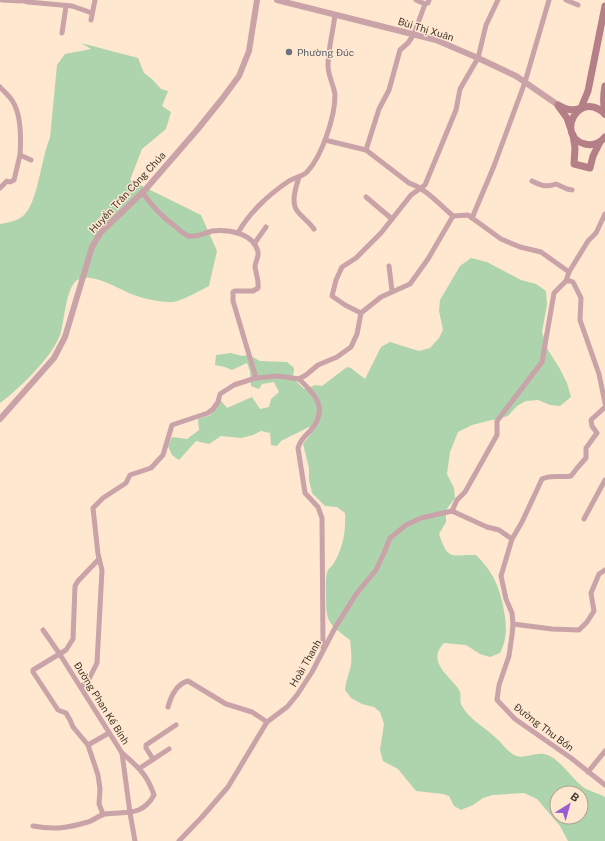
<svg xmlns="http://www.w3.org/2000/svg" width="605" height="841" font-family="'Public Sans',sans-serif">
  <rect width="100%" height="100%" fill="#ffe7d0"/>
  <!-- green -->
  <g fill="#add4ac" fill-rule="evenodd">
    <path d="M81,43L138,58L144,73L152,79L161,89L168,91L162,106L171,112L166,129L142,149L130,180L201,215L217,251L209,286C201,290 180,302 173,302C167,303 143,299 137,296C123,292 91,270 77,280C65,290 65,320 60,335C52,357 19,389 0,403V224C7,223 17,221 23,216C38,204 41,157 50,138L57,65L65,54L91,49Z"/>
    <path d="M471,258L487,262L521,280L536,284L546,291L547,305L542,332L548,350L560,369L567,383L571,397L560,406L550,405L538,400L526,401L517,406L508,416L472,425L458,432L450,452L447,474L454,488L455,498L446,510V522L439,534C449,563 452,554 476,555C484,563 492,573 496,583C499,589 500,595 502,601C506,620 509,636 500,653L490,657L480,654L466,645L444,643C427,661 447,674 457,687C463,694 459,698 461,704C467,718 486,728 496,738C502,743 507,751 514,755C523,760 534,752 544,754C559,757 571,778 583,787C590,792 599,793 605,797V841H568L560,826L537,799L524,793L493,795L483,798L473,805L461,810L454,806L449,796L443,794L416,791L398,769L383,761L380,750L384,724L380,712L374,707L362,704L351,698L345,690C346,680 349,674 351,665C352,657 351,649 350,640C326,622 326,621 326,592C326,586 325,576 328,570C329,568 332,566 334,563C343,548 346,531 345,513L337,507L325,506L312,493L309,480V468L303,444L314,430L309,427L281,441L277,446L271,445L270,433L261,431L253,435L241,438L221,436L209,444L196,441L179,460L172,455L168,446L172,437L187,439L199,430L198,419L211,415L218,397L227,408L252,397L260,409L269,407L271,399L279,392L274,382L262,384L259,389L251,386L250,371L247,363L232,370L225,367L215,365L216,355L231,353L242,356L249,355L260,361L287,362L294,368L293,378L304,389L316,385L322,386L347,367L351,368L365,379L381,347L390,342L419,351L430,348L439,338L443,330L439,311L440,300L460,266ZM557,793H581V817H557Z"/>
  </g>
  <g fill="none" stroke-linecap="round" stroke-linejoin="round">
    <!-- minor -->
    <g stroke="#c9a3a8" stroke-width="5">
      <polyline points="2,0 21,1"/>
      <polyline points="21,0 28,2 72,6 92,13"/>
      <polyline points="416,0 425,4 428,3 429,0"/>
      <polyline points="566,0 578,5"/>
      <polyline points="91,20 95,0"/>
      <polyline points="62,33 66,6"/>
      <path d="M0,87C4,92 10,96 13,102C21,115 21,140 20,155L31,160"/>
      <path d="M325,140L366,150L409,183C425,188 440,205 453,216L468,215L501,239L520,247L541,252L569,272"/>
      <polyline points="366,150 379,109 389,90 400,50 408,43 414,34 425,4"/>
      <path d="M299,177C296,187 290,203 298,212C303,218 309,222 314,229"/>
      <path d="M532,181C540,185 546,188 556,184L567,189L572,190"/>
      <polyline points="0,188 7,181 10,182 14,180 20,155"/>
      <path d="M142,192C152,206 162,217 176,227C179,230 184,234 188,236C196,238 205,233 212,231C228,229 254,233 258,252C259,258 255,261 255,267C256,274 259,280 258,288L253,291H235L233,292V301L256,378"/>
      <polyline points="366,197 392,219"/>
      <polyline points="472,218 494,166 525,82 549,0"/>
      <path d="M238,233C249,213 269,194 289,181C295,177 302,177 307,172C322,156 335,117 335,95C334,85 328,76 328,66C328,49 333,32 335,15"/>
      <polyline points="254,244 266,227"/>
      <polyline points="389,266 392,291"/>
      <polyline points="566,281 570,281 573,282 581,298 580,320 599,374 605,403"/>
      <polyline points="361,313 345,305 332,296 336,280 342,267 356,258 381,233 411,195 425,185 456,110 460,89 478,58 486,25 498,0"/>
      <path d="M299,379C315,394 329,408 311,430C306,435 300,440 298,448L305,493L318,507L322,518L323,648"/>
      <polyline points="452,511 487,527 499,530 512,539 501,576 506,599 512,613 513,624 512,635 509,656 499,685 497,700 515,719 571,758 605,785"/>
      <polyline points="452,511 457,500 465,492 497,435 497,421 542,362 554,293 566,281 569,272 588,241 596,233 605,214"/>
      <polyline points="584,519 605,480"/>
      <path d="M512,539L522,522L542,479C551,474 562,478 571,476L578,467L586,458V448L597,433L592,426L591,420L605,407"/>
      <polyline points="99,559 78,581 75,586 73,639 66,650 33,670 33,672 58,710 66,713 70,720 73,727 88,745 98,775 100,789 99,804 103,814"/>
      <polyline points="513,624 552,629 579,630 587,622 594,611 591,593 599,574 605,570"/>
      <polyline points="43,630 59,653 122,753 130,813 135,841"/>
      <polyline points="81,687 89,679 97,663 102,570 98,554 93,508 103,498 126,483 130,475 151,468 163,455 172,425 208,413 213,409 218,402 220,394 234,385 256,378 278,376 299,379 306,375 318,365 337,357 351,347 357,334 361,313 381,297 410,284 428,259 453,216"/>
      <path d="M168,707C171,696 176,684 188,681L226,704L252,712L267,722"/>
      <polyline points="88,745 109,733"/>
      <polyline points="153,759 146,748 146,745 176,725"/>
      <polyline points="140,768 169,749"/>
      <polyline points="588,772 605,751"/>
      <path d="M33,826C55,830 67,828 88,822C94,820 100,815 105,814C126,811 142,817 154,795C147,774 138,767 122,753"/>
      <polyline points="179,841 202,817 228,787 267,722 287,707 297,695 312,672 336,626 357,593 376,570 384,553 390,538 406,525 421,518 452,511"/>
    </g>
    <!-- tertiary -->
    <g stroke="#c9a3a8" stroke-width="6">
      <polyline points="277,0 436,40 478,58 516,76 558,105"/>
      <polyline points="0,419 54,358 65,337 92,247 101,232 145,190 197,130 222,99 239,76 249,51 257,0"/>
    </g>
    <!-- secondary -->
    <g stroke="#b57f88" stroke-width="7">
      <path d="M558,105C566,110 572,111 581,108L588,91L605,6"/>
      <polyline points="559,107 567,118 570,127"/>
      <path d="M605,114C578,88 555,137 585,144C593,146 600,143 605,137"/>
      <path d="M605,114C603,104 603,96 605,86"/>
      <polyline points="573,135 575,148 574,164 590,168 593,156 600,142"/>
    </g>
  </g>
  <!-- markers -->
  <circle fill="#6b7280" stroke="#ffe7d0" stroke-width="1.5" cx="289" cy="52" r="4"/>
  <g text-anchor="middle" stroke-width="3" stroke-linejoin="round" paint-order="stroke">
    <!-- street labels -->
    <g font-size="10" fill="#42382f" stroke="#ffe7d0">
      <text transform="translate(426 29) rotate(17)" y="4">Bùi Thị Xuân</text>
      <text transform="translate(127 192) rotate(-47)" y="4">Huyền Trân Công Chúa</text>
      <text transform="translate(305 663) rotate(-60)" y="4">Hoài Thanh</text>
      <text transform="translate(102 703) rotate(58)" y="4">Đường Phan Kế Bính</text>
      <text transform="translate(544 727) rotate(37)" y="4">Đường Thu Bồn</text>
    </g>
    <!-- worship labels -->
    <g font-size="10" fill="#5b616d" stroke="#ffe7d0" text-anchor="start">
      <text x="297" y="56">Phường Đúc</text>
    </g>
  </g>
  <!-- north arrow -->
  <g transform="translate(569 805) rotate(37)"><circle r="19" fill="#ffe7d0" stroke="#b3a190"/>
  <path d="M0-3L7 15L0 10L-7 15Z" fill="#9a5cd3"/>
  <text y="-6" font-size="11" font-weight="bold" text-anchor="middle" fill="#42382f">B</text>
  </g>
</svg>
